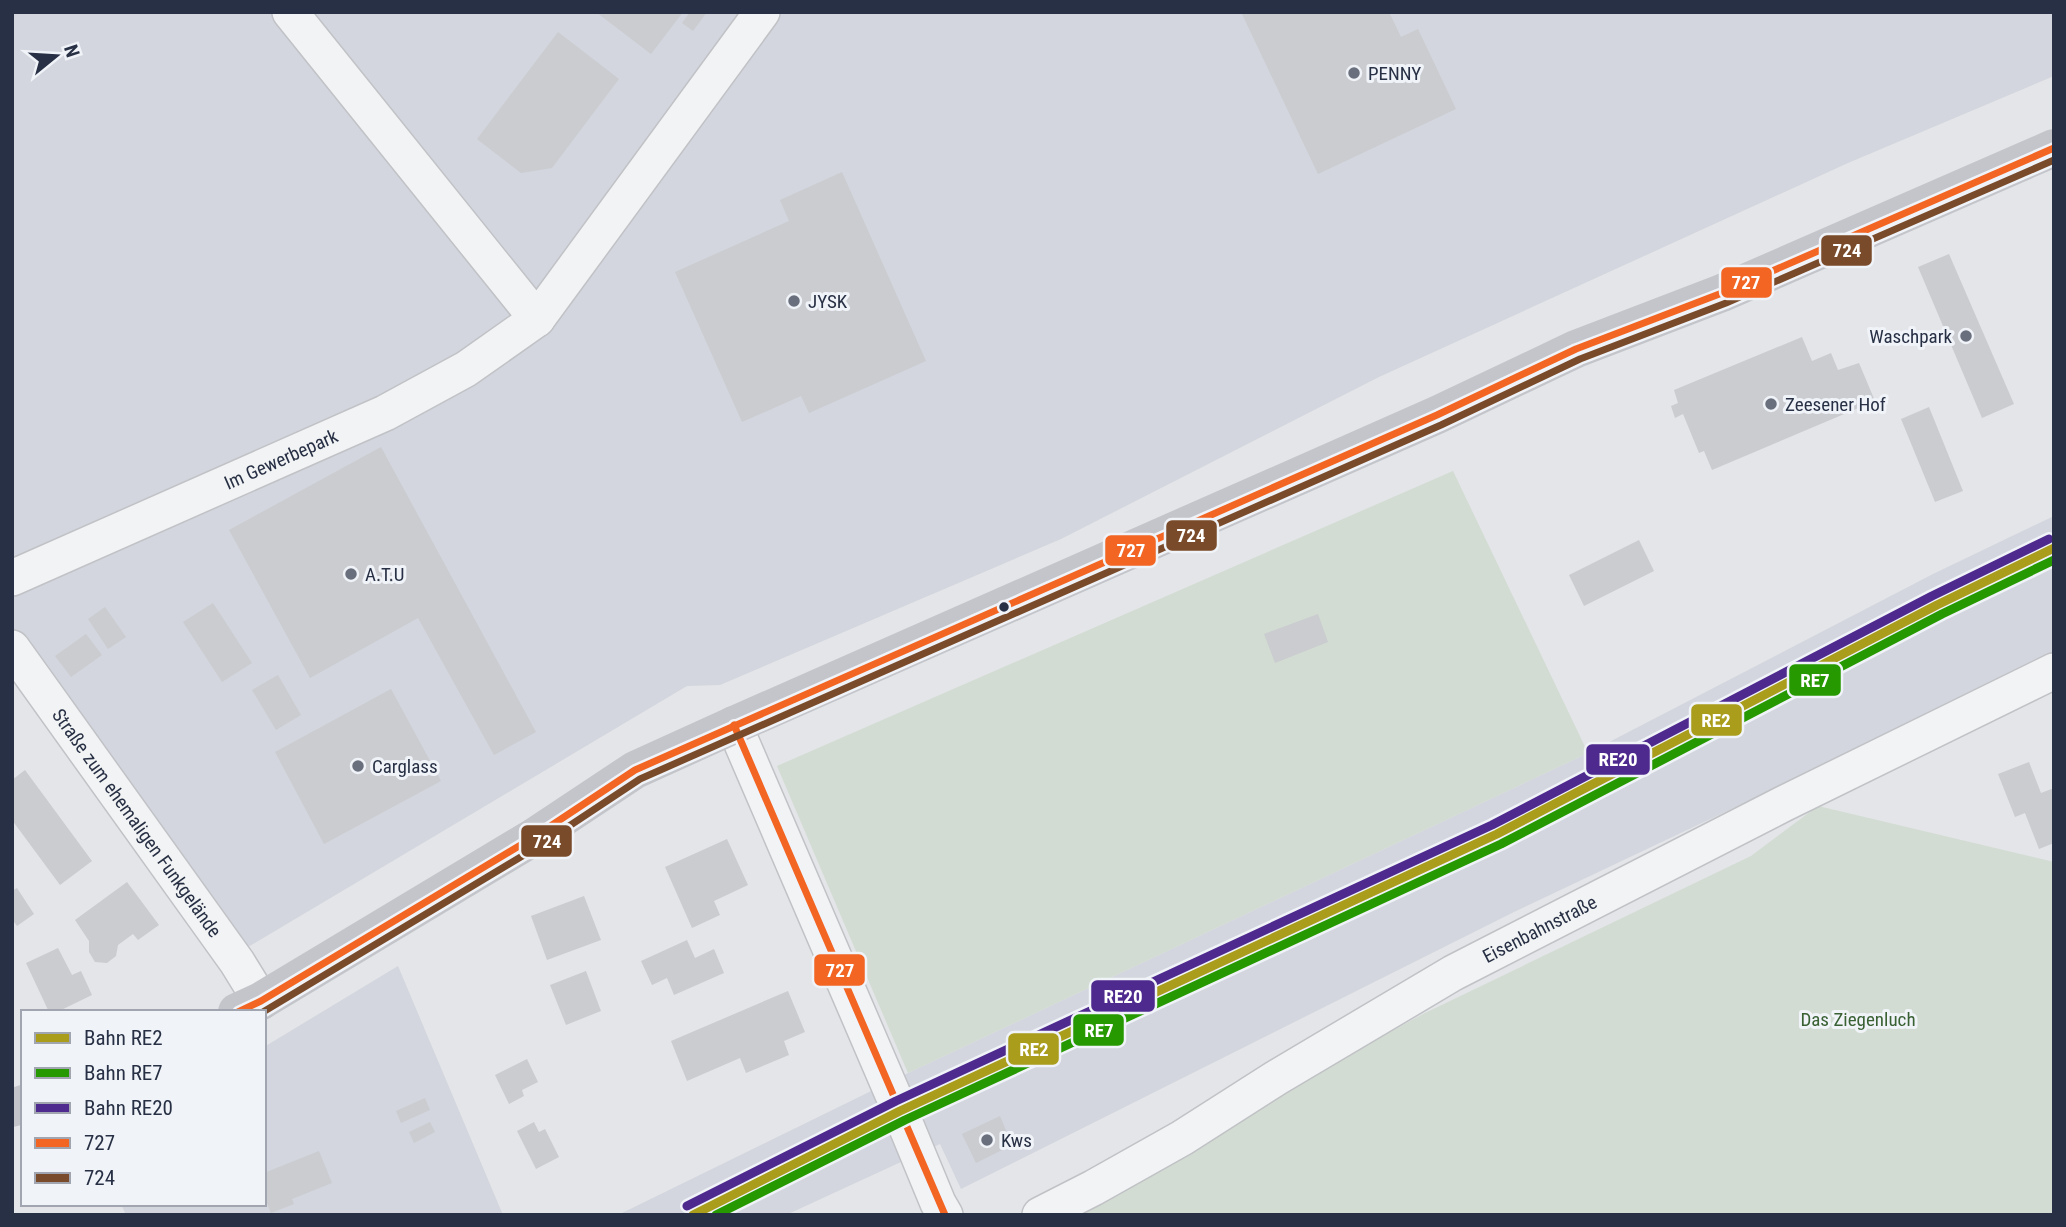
<svg xmlns="http://www.w3.org/2000/svg" width="2066" height="1227" font-family="'Roboto Condensed',sans-serif">
  <rect width="100%" height="100%" fill="#e3e5e8"/>
  <!-- built -->
  <g fill="#d3d6de">
    <polygon points="12,12 2054,12 2054,76 1848,163 1379,377 1061,539 720,685 687,686 248,947 12,627"/>
    <polygon points="2054,516 2054,656 1514,912 961,1189 940,1144 786,1215 618,1215 908,1073 1588,753 1933,574"/>
    <polygon points="398,966 503,1215 126,1215 121,1204 264,1204 264,1047"/>
  </g>
  <!-- green -->
  <g fill="#d2dcd2">
    <polygon points="1453,471 1588,753 908,1073 777,766"/>
    <polygon points="1818,806 2054,862 2054,1215 1074,1215 1177,1149 1423,1014 1751,856"/>
  </g>
  <!-- building -->
  <g fill="#caccd0">
    <polygon points="596,12 683,12 651,54"/>
    <polygon points="690,12 707,12 693,31 682,23"/>
    <polygon points="1241,12 1389,12 1401,37 1418,29 1456,109 1318,174"/>
    <polygon points="558,32 619,79 552,168 521,173 477,139"/>
    <polygon points="842,172 926,361 809,413 801,396 742,422 675,272 789,221 780,200"/>
    <polygon points="1949,254 2014,404 1982,418 1918,267"/>
    <polygon points="1802,337 1812,361 1831,353 1838,370 1859,363 1875,401 1712,470 1704,451 1699,453 1683,414 1675,418 1671,406 1678,403 1674,390"/>
    <polygon points="1929,407 1963,491 1935,502 1901,419"/>
    <polygon points="381,447 536,732 494,755 418,618 310,678 229,530"/>
    <polygon points="1639,540 1654,571 1584,606 1569,575"/>
    <polygon points="213,603 252,663 222,682 183,622"/>
    <polygon points="105,607 126,637 108,649 88,619"/>
    <polygon points="1318,614 1328,642 1275,663 1264,634"/>
    <polygon points="86,634 102,655 71,677 55,656"/>
    <polygon points="278,675 301,715 276,730 252,690"/>
    <polygon points="391,689 441,781 324,844 275,752"/>
    <polygon points="2029,762 2041,793 2054,788 2054,843 2039,849 2025,813 2015,817 1998,774"/>
    <polygon points="25,770 92,861 60,885 12,820 12,780"/>
    <polygon points="727,839 748,885 714,901 720,915 692,928 665,867"/>
    <polygon points="127,882 159,925 138,940 133,934 118,945 116,956 107,963 95,962 89,952 89,941 75,920"/>
    <polygon points="17,888 34,914 17,926 12,919 12,891"/>
    <polygon points="584,896 601,940 547,960 531,916"/>
    <polygon points="687,940 695,958 714,949 724,973 674,995 667,978 652,985 641,961"/>
    <polygon points="58,948 72,975 81,971 92,995 57,1012 49,1012 26,963"/>
    <polygon points="586,971 601,1011 566,1025 550,985"/>
    <polygon points="788,991 805,1032 784,1041 789,1055 746,1073 740,1058 687,1081 671,1041"/>
    <polygon points="527,1059 538,1082 522,1090 524,1096 509,1104 495,1075"/>
    <polygon points="425,1098 430,1110 401,1123 396,1111"/>
    <polygon points="1000,1116 1012,1145 976,1163 962,1134"/>
    <polygon points="430,1122 435,1132 414,1143 409,1132"/>
    <polygon points="534,1122 539,1132 545,1129 559,1157 536,1169 517,1131"/>
    <polygon points="319,1151 332,1183 292,1199 294,1204 271,1213 264,1196 264,1173"/>
  </g>
  <g fill="none" stroke-linecap="round" stroke-linejoin="round">
    <!-- street casing -->
    <g stroke="#c0c2c6" stroke-width="38">
      <g id="street">
        <polyline points="290,12 537,319"/>
        <path id="s1" d="M12,578L385,413L466,369L537,319L762,12"/>
        <path id="s2" d="M12,648L237,962L261,1001"/>
        <polyline points="734,725 900,1111 938,1203 945,1215"/>
        <path id="s3" d="M1040,1215L1093,1188L1182,1138L1276,1078L1453,973L1783,804L2054,671"/>
      </g>
    </g>
    <!-- street -->
    <use href="#street" stroke="#f2f3f4" stroke-width="35"/>
    <!-- secondary -->
    <g stroke="#c3c5ca" stroke-width="38">
      <polyline points="237,1012 261,1001 534,837 635,770 734,725 1437,415 1576,349 1722,293 2054,148"/>
      <polyline points="12,1108 23,1104"/>
    </g>
    <!-- bus-1 casing -->
    <g stroke="#f0f3f8" stroke-width="12">
      <g id="bus-1">
        <polyline points="734,725 945,1215"/>
        <polyline points="238,1012 261,1001 534,837 635,770 1437,415 1576,349 1722,293 2054,148"/>
      </g>
    </g>
    <!-- bus-2 casing -->
    <g stroke="#f0f3f8" stroke-width="12">
      <polyline id="bus-2" points="263,1012 539,846 640,779 1441,425 1580,359 1726,303 2054,160"/>
    </g>
    <!-- bus-1 -->
    <use href="#bus-1" stroke="#f26522" stroke-width="7"/>
    <!-- bus-2 -->
    <use href="#bus-2" stroke="#7a4b2a" stroke-width="7"/>
    <!-- rail-1 casing -->
    <g stroke="#f0f3f8" stroke-width="14">
      <polyline id="rail-1" points="693,1215 900,1111 1497,834 1937,605 2054,548"/>
    </g>
    <!-- rail-2 casing -->
    <g stroke="#f0f3f8" stroke-width="14">
      <polyline id="rail-2" points="716,1215 905,1120 1501,844 1942,614 2054,560"/>
    </g>
    <!-- rail-3 casing -->
    <g stroke="#f0f3f8" stroke-width="14">
      <polyline id="rail-3" points="687,1206 896,1101 1492,825 1932,596 2049,539"/>
    </g>
    <!-- rail-1 -->
    <use href="#rail-1" stroke="#a99d1b" stroke-width="9"/>
    <!-- rail-2 -->
    <use href="#rail-2" stroke="#269900" stroke-width="9"/>
    <!-- rail-3 -->
    <use href="#rail-3" stroke="#4e2a8e" stroke-width="9"/>
  </g>
  <!-- markers -->
  <g fill="#696f7d" stroke="#f0f3f8" stroke-width="2.5">
    <circle cx="1354" cy="73" r="7"/>
    <circle cx="794" cy="301" r="7"/>
    <circle cx="1966" cy="336" r="7"/>
    <circle cx="1771" cy="404" r="7"/>
    <circle cx="351" cy="574" r="7"/>
    <circle cx="358" cy="766" r="7"/>
    <circle cx="987" cy="1140" r="7"/>
  </g>
  <circle fill="#273044" stroke="#f0f3f8" stroke-width="2.5" cx="1004" cy="607" r="6"/>
  <g text-anchor="middle" stroke-width="6" stroke-linejoin="round" paint-order="stroke">
    <!-- poi labels -->
    <g font-size="19" fill="#273044" stroke="#f0f3f8" text-anchor="start">
      <text x="1368" y="80">PENNY</text>
      <text x="808" y="308">JYSK</text>
      <text x="1952" y="343" text-anchor="end">Waschpark</text>
      <text x="1785" y="411">Zeesener Hof</text>
      <text x="365" y="581">A.T.U</text>
      <text x="372" y="773">Carglass</text>
      <text x="1001" y="1147">Kws</text>
    </g>
    <!-- street labels -->
    <g font-size="19" fill="#273044" stroke="#f0f3f8">
      <text dy="7" stroke="none"><textPath href="#s1" startOffset="294">Im Gewerbepark</textPath></text>
      <text dy="7" stroke="none"><textPath href="#s2" startOffset="215">Straße zum ehemaligen Funkgelände</textPath></text>
      <text dy="7" stroke="none"><textPath href="#s3" startOffset="576">Eisenbahnstraße</textPath></text>
    </g>
    <!-- park labels -->
    <g font-size="19" fill="#396133" stroke="#f0f3f8">
      <text x="1858" y="1026">Das Ziegenluch</text>
    </g>
  </g>
  <g stroke="#f0f3f8" stroke-width="2.5">
    <rect x="1820" y="234" width="53" height="33" rx="7" fill="#7a4b2a"/>
    <rect x="1720" y="266" width="53" height="33" rx="7" fill="#f26522"/>
    <rect x="1165" y="519" width="53" height="33" rx="7" fill="#7a4b2a"/>
    <rect x="1104" y="534" width="53" height="33" rx="7" fill="#f26522"/>
    <rect x="1788" y="663" width="54" height="34" rx="7" fill="#269900"/>
    <rect x="1690" y="703" width="53" height="34" rx="7" fill="#a99d1b"/>
    <rect x="1585" y="743" width="66" height="33" rx="7" fill="#4e2a8e"/>
    <rect x="520" y="824" width="53" height="34" rx="7" fill="#7a4b2a"/>
    <rect x="813" y="953" width="53" height="34" rx="7" fill="#f26522"/>
    <rect x="1090" y="979" width="66" height="34" rx="7" fill="#4e2a8e"/>
    <rect x="1072" y="1013" width="53" height="34" rx="7" fill="#269900"/>
    <rect x="1007" y="1032" width="53" height="34" rx="7" fill="#a99d1b"/>
  </g>
  <g font-size="19" text-anchor="middle" font-weight="bold" fill="#fff">
    <text x="1847" y="257">724</text>
    <text x="1746" y="289">727</text>
    <text x="1191" y="542">724</text>
    <text x="1131" y="557">727</text>
    <text x="1815" y="687">RE7</text>
    <text x="1716" y="727">RE2</text>
    <text x="1618" y="766">RE20</text>
    <text x="547" y="848">724</text>
    <text x="840" y="977">727</text>
    <text x="1123" y="1003">RE20</text>
    <text x="1099" y="1037">RE7</text>
    <text x="1034" y="1056">RE2</text>
  </g>
  <!-- border -->
  <rect width="2066" height="1227" fill="none" stroke="#273044" stroke-width="28"/>
  <!-- legend -->
  <rect x="21" y="1010" width="245" height="196" fill="#f0f3f8" stroke="#a0a5b0" stroke-width="2"/>
  <rect x="35" y="1033" width="35" height="10" fill="#a99d1b" stroke="#a0a5b0" stroke-width="2"/>
  <text x="84" y="1045" font-size="21" fill="#273044">Bahn RE2</text>
  <rect x="35" y="1068" width="35" height="10" fill="#269900" stroke="#a0a5b0" stroke-width="2"/>
  <text x="84" y="1080" font-size="21" fill="#273044">Bahn RE7</text>
  <rect x="35" y="1103" width="35" height="10" fill="#4e2a8e" stroke="#a0a5b0" stroke-width="2"/>
  <text x="84" y="1115" font-size="21" fill="#273044">Bahn RE20</text>
  <rect x="35" y="1138" width="35" height="10" fill="#f26522" stroke="#a0a5b0" stroke-width="2"/>
  <text x="84" y="1150" font-size="21" fill="#273044">727</text>
  <rect x="35" y="1173" width="35" height="10" fill="#7a4b2a" stroke="#a0a5b0" stroke-width="2"/>
  <text x="84" y="1185" font-size="21" fill="#273044">724</text>
  <!-- north arrow -->
  <g transform="translate(56 56) rotate(72)" stroke="#f0f3f8" stroke-width="5" paint-order="stroke">
  <path d="M0-5L12 26L0 18L-12 26Z" fill="#273044"/>
  <text y="-10" font-size="19" font-weight="bold" text-anchor="middle" fill="#273044">N</text>
  </g>
</svg>
